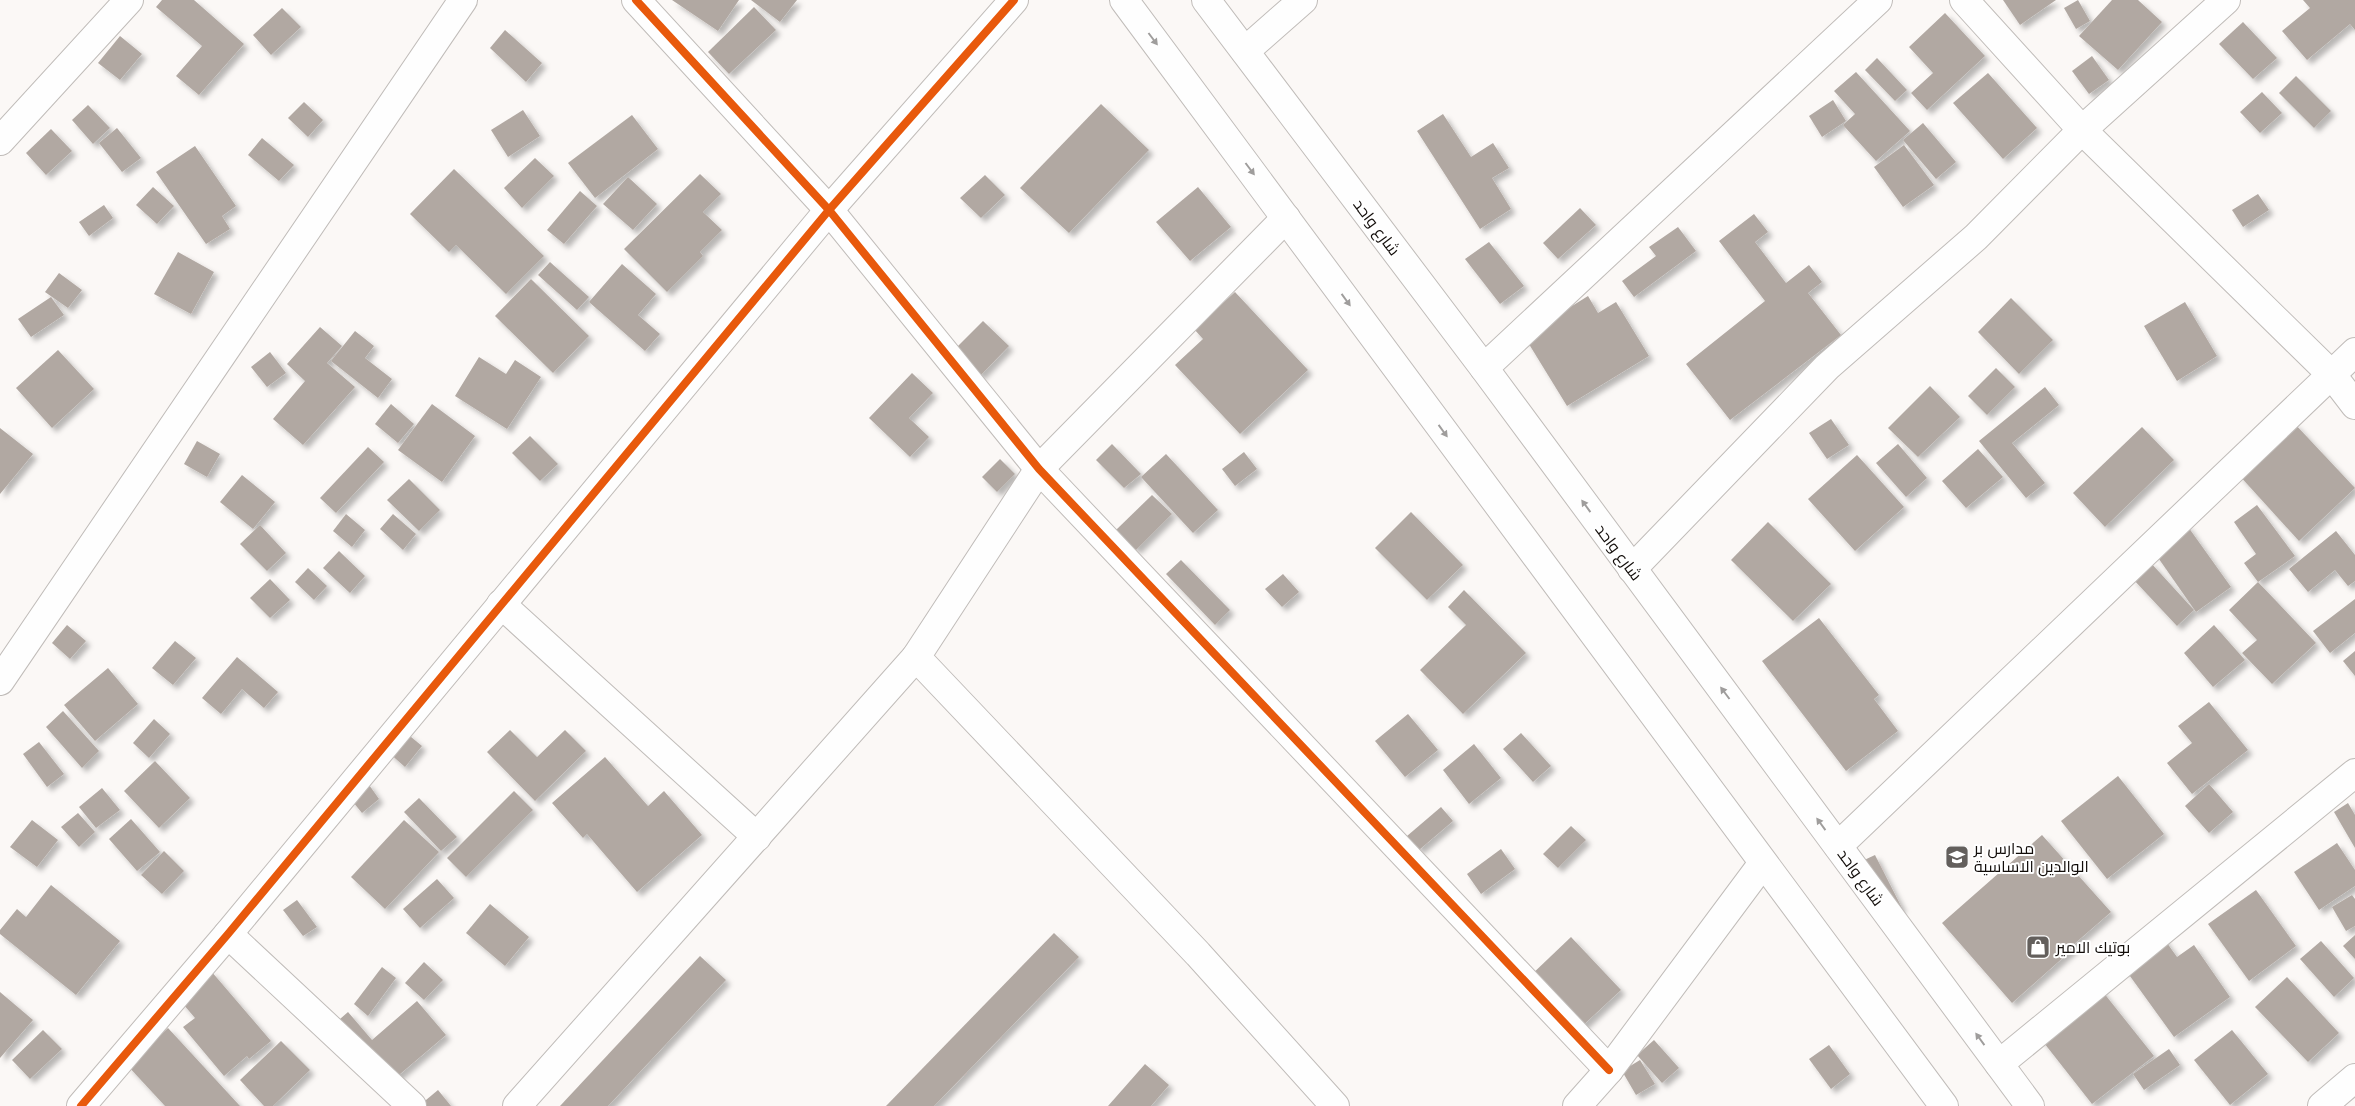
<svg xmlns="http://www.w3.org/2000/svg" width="2355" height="1106" font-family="Quicksand,Cairo,sans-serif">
  <defs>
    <filter id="shadow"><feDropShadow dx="4.5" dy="4.5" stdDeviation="2.5" flood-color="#0004"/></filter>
  </defs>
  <rect width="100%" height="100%" fill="#fbf8f6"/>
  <!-- building -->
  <g fill="#b1a8a2" filter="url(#shadow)">
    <polygon points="162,0 194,0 244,44 199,95 176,76 202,46 156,7"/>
    <polygon points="672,0 739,0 718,31"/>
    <polygon points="751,0 797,0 780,22"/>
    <polygon points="2003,0 2056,0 2020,25"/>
    <polygon points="2078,0 2090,21 2076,29 2064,8"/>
    <polygon points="2112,0 2138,0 2162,22 2118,70 2079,36"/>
    <polygon points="2303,0 2355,0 2355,30 2350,24 2307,60 2282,31 2310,8"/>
    <polygon points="754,7 776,30 729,74 708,52"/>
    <polygon points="282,8 301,27 271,55 253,35"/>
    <polygon points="1945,13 1985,56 1927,110 1911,93 1933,73 1909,47"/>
    <polygon points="2243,22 2277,58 2253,79 2219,44"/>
    <polygon points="505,30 542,63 526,82 490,48"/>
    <polygon points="120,36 142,54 120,80 98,63"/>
    <polygon points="2092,56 2109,80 2089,94 2072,71"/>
    <polygon points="1877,58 1907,90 1895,101 1865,70"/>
    <polygon points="1856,72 1910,131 1876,161 1843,125 1855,114 1834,91"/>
    <polygon points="1988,73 2037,128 2003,159 1953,103"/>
    <polygon points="2296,76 2331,111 2314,128 2279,93"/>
    <polygon points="2262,92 2282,113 2260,133 2240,112"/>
    <polygon points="1833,100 1846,121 1822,137 1809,116"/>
    <polygon points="304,102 323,120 308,137 288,118"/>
    <polygon points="1101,104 1149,150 1069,233 1020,188"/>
    <polygon points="88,105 110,128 93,144 72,120"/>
    <polygon points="523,110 540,136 508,157 491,130"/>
    <polygon points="1443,114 1471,157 1493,143 1509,168 1492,178 1511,209 1480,229 1417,131"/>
    <polygon points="632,115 658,149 595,198 568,163"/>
    <polygon points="1923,123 1956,162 1936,179 1903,140"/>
    <polygon points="117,128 141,158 122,172 99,143"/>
    <polygon points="51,129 72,151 46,175 26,153"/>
    <polygon points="262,138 294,165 279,181 248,155"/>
    <polygon points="1904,145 1934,185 1903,207 1874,167"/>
    <polygon points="195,146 236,206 222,216 230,229 206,244 156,172"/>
    <polygon points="535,158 554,176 522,208 504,188"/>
    <polygon points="454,169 544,256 506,294 456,245 449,252 410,214"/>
    <polygon points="700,174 721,194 703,212 722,230 700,252 703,256 667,292 624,249"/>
    <polygon points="985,175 1005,195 981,218 960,198"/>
    <polygon points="628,177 657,204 633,230 603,204"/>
    <polygon points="153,187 174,206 157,224 136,205"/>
    <polygon points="1198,187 1231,227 1190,261 1156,222"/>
    <polygon points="580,191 597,206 564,244 547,230"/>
    <polygon points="2258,194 2269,210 2243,227 2232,210"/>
    <polygon points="104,205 113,218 89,236 79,222"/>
    <polygon points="1580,208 1596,225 1558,259 1543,243"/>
    <polygon points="1754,214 1768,232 1755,242 1786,283 1809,265 1822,282 1808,293 1841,335 1730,420 1686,364 1765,301 1719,241"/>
    <polygon points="1678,227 1696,251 1634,297 1622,281 1656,256 1649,247"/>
    <polygon points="1489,242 1524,286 1500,304 1465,259"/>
    <polygon points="178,252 214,272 191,314 154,294"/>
    <polygon points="550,262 589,297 577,310 538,275"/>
    <polygon points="622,264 656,294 638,315 660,334 645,351 589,302"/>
    <polygon points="59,273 82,290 68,308 45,292"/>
    <polygon points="531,279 589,336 553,373 495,316"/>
    <polygon points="1235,292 1308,370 1240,434 1175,365 1203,339 1194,329"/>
    <polygon points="1588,296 1598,313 1616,302 1649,356 1567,406 1524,336"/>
    <polygon points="51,297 64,315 31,337 18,319"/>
    <polygon points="2011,298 2053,340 2019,374 1978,332"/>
    <polygon points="2185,302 2217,356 2177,381 2144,326"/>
    <polygon points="983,321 1009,346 980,376 954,350"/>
    <polygon points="320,327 342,346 327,363 355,387 303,445 273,419 305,381 287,364"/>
    <polygon points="355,331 374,346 365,358 392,379 378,398 331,361"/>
    <polygon points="58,350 94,389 52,428 16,388"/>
    <polygon points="270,352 286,373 267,387 251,367"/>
    <polygon points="479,357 506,374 515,360 541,377 507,429 455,396"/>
    <polygon points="1996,368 2015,387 1987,415 1968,396"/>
    <polygon points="912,373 933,393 909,418 929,437 910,457 869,418"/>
    <polygon points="1930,386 1960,417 1918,457 1888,428"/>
    <polygon points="2045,387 2059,405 2012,443 2045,483 2026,498 1979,441"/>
    <polygon points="391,404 414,424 398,443 375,424"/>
    <polygon points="432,404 475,436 442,482 398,450"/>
    <polygon points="1831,419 1849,445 1827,459 1809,433"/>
    <polygon points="2294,423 2355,488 2299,541 2238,474"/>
    <polygon points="2142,427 2174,460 2105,527 2073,493"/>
    <polygon points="0,428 33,454 0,494"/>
    <polygon points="530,436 558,464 540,481 512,453"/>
    <polygon points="197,441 220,454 207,477 184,464"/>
    <polygon points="1112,444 1141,474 1124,488 1096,460"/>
    <polygon points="1898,444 1927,478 1906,497 1876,463"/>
    <polygon points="368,447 384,462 336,513 320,498"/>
    <polygon points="1978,449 2003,477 1966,508 1942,481"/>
    <polygon points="1244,452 1257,469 1235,486 1222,469"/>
    <polygon points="1166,454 1218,510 1193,533 1141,477"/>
    <polygon points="1857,455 1904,507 1855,551 1808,499"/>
    <polygon points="1000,459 1015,474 997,492 982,477"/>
    <polygon points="242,475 275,502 253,529 220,502"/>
    <polygon points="409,479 440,510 419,531 387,500"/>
    <polygon points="1152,495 1172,514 1136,550 1116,530"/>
    <polygon points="2257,505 2295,556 2258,582 2244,563 2256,554 2234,522"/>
    <polygon points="1411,512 1463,565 1427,600 1375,548"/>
    <polygon points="346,514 365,530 352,547 333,531"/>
    <polygon points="393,514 416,534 403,550 380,529"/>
    <polygon points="1768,522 1831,584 1793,621 1731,560"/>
    <polygon points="2186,524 2231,587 2196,612 2152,549"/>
    <polygon points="260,525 286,553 267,571 240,544"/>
    <polygon points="2336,531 2355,555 2355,581 2348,586 2335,570 2308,592 2289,569"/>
    <polygon points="339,551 365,576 350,593 323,568"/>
    <polygon points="1181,560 1230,610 1215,625 1166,574"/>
    <polygon points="2150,562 2194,610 2177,626 2132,578"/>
    <polygon points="308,568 327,586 314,600 295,582"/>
    <polygon points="1283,574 1299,592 1282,607 1265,589"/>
    <polygon points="270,579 290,600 270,618 250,598"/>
    <polygon points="2258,582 2316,643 2272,684 2242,653 2257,640 2229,610"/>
    <polygon points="1464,590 1526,653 1463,714 1420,670 1466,625 1448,607"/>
    <polygon points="2355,599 2355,633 2330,653 2313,631"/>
    <polygon points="1819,618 1879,695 1874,699 1898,731 1846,771 1762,661"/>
    <polygon points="67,625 86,641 70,659 52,643"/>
    <polygon points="2214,625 2245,660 2213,687 2184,653"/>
    <polygon points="175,641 196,658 173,685 152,668"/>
    <polygon points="2355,651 2355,676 2343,661"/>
    <polygon points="237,657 278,692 264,708 242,689 221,714 202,698"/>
    <polygon points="108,668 138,704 95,741 64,705"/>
    <polygon points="2209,702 2248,750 2192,794 2167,763 2192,743 2178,726"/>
    <polygon points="63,711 99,751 82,768 46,727"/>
    <polygon points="1408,714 1438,750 1405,777 1375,741"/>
    <polygon points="154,719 170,734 149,758 133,743"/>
    <polygon points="510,730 537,757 565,730 586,751 535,801 487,752"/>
    <polygon points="405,732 422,746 405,767 388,752"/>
    <polygon points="1521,733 1551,766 1533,782 1503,749"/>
    <polygon points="39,742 64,774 47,787 23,754"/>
    <polygon points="1474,744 1501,778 1469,804 1443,770"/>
    <polygon points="605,757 648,806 664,791 702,835 637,892 587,834 583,838 552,803"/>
    <polygon points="155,761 190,798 159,828 124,791"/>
    <polygon points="2118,776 2164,834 2107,879 2061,821"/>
    <polygon points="367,782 379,799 362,813 349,797"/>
    <polygon points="2209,784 2233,812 2209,833 2185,806"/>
    <polygon points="102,788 120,810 96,828 79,807"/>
    <polygon points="514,791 533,810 466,877 447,858"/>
    <polygon points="419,798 457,837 441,851 404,812"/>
    <polygon points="2348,803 2355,815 2355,848 2334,812"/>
    <polygon points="1441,807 1453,821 1419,850 1407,836"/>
    <polygon points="78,813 95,832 79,847 61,827"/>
    <polygon points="131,819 160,852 137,871 109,839"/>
    <polygon points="32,820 58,840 37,867 10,847"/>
    <polygon points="404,820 439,852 385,909 351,877"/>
    <polygon points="1571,826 1586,840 1558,868 1543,854"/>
    <polygon points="2042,835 2111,912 2073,945 2075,947 2012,1003 1942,923"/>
    <polygon points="2337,843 2355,870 2355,886 2319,910 2294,872"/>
    <polygon points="1501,849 1515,869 1481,894 1467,874"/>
    <polygon points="164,851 184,871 162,894 141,875"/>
    <polygon points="1875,855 1902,908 1888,917 1860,862"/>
    <polygon points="437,879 454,898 420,928 403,909"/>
    <polygon points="51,885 120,941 76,995 0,934 0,930 17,909 26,917"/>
    <polygon points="2256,890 2296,946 2249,981 2208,924"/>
    <polygon points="2352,895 2355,899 2355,926 2346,931 2332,907"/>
    <polygon points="297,900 317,927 303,936 283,910"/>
    <polygon points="490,904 529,937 505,966 466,933"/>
    <polygon points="1054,933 1079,957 934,1106 886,1106"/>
    <polygon points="2355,935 2355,959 2343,946"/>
    <polygon points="2162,936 2177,957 2194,945 2230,997 2174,1037 2122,965"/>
    <polygon points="1571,937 1621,990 1578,1030 1528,978"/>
    <polygon points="2321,941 2354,978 2334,997 2300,959"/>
    <polygon points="700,956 726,980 608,1106 560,1106"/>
    <polygon points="424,962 443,980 424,1000 405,983"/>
    <polygon points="382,967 396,978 368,1016 354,1004"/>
    <polygon points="211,971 271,1041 249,1059 247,1056 224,1076 183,1027 195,1018 178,998"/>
    <polygon points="2287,977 2339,1033 2308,1062 2255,1007"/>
    <polygon points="2099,987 2154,1056 2092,1104 2037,1034"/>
    <polygon points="0,992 33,1020 0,1058"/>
    <polygon points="417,1001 446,1035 393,1080 340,1019 348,1012 372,1040"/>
    <polygon points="168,1028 240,1106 165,1106 127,1065"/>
    <polygon points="43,1030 62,1049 30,1079 12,1060"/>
    <polygon points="2232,1030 2268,1074 2230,1105 2194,1060"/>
    <polygon points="1654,1040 1679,1068 1662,1083 1637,1055"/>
    <polygon points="281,1041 310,1070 273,1106 264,1106 240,1080"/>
    <polygon points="1829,1045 1850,1074 1831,1089 1809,1059"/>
    <polygon points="2169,1049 2180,1065 2144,1090 2133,1074"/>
    <polygon points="1640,1060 1655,1084 1636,1095 1622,1071"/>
    <polygon points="1145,1064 1169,1085 1151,1106 1108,1106"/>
    <polygon points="438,1090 451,1106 421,1106 420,1105"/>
  </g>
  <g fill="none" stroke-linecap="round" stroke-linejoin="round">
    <!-- street casing -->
    <g stroke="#c0bcb9" stroke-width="30">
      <g id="street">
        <polyline points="636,0 829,210 1039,469 1609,1070"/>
        <polyline points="1964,0 2082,130 2332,375 2355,405"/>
        <polyline points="1245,51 1303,0"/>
        <polyline points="0,141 129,0"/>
        <polyline points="1484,368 1878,0"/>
        <polyline points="1632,569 1827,367 1976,237 2082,130 2226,0"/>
        <polyline points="501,604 757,837"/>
        <polyline points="916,657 1198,954 1335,1106"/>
        <polyline points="0,681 463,0"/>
        <polyline points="1838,846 2355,352"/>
        <polyline points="228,934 412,1106"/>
        <polyline points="1999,1064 2355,773"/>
        <polyline points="81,1106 228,934 829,210 1014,0"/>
        <polyline points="517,1106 916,657 1039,469 1286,218"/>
        <polyline points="1577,1106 1609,1070 1763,863"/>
        <polyline points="2322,1106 2355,1078"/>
      </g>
    </g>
    <!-- secondary casing -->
    <g stroke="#c0bcb9" stroke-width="30">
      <g id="secondary">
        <polyline points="1124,0 1944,1106"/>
        <polyline points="1206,0 1484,368 2030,1106"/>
      </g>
    </g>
    <!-- street -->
    <use href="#street" stroke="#fefefe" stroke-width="28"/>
    <!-- secondary -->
    <use href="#secondary" stroke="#fefefe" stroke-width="28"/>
    <!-- cycleway casing -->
    <g stroke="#fff" stroke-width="11">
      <g id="cycleway">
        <polyline points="636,0 829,210 1039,469 1609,1070"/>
        <polyline points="81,1106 228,934 829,210 1014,0"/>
      </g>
    </g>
    <!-- cycleway -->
    <use href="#cycleway" stroke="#e8590c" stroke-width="8"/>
  </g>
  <!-- one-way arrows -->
  <defs><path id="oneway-solid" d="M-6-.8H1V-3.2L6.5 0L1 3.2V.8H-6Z" transform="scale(1.25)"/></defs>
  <g fill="#9f9d9c">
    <use href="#oneway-solid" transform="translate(1153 39) rotate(53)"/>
    <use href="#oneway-solid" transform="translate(1250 169) rotate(53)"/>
    <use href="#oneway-solid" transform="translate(1346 300) rotate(54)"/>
    <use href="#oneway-solid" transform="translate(1443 431) rotate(54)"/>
    <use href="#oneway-solid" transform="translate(1586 506) rotate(-126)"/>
    <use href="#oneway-solid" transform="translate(1725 693) rotate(-127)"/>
    <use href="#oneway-solid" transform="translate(1821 824) rotate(-126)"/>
    <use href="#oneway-solid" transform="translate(1980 1039) rotate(-126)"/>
  </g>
  <!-- icons -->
  <defs>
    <g id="school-square" transform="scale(1.25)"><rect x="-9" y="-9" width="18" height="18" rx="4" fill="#635f5c" stroke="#fff"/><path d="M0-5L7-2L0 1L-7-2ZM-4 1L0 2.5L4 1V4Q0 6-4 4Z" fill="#fff"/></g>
    <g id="shop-square" transform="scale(1.25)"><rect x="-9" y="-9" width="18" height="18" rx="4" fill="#635f5c" stroke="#fff"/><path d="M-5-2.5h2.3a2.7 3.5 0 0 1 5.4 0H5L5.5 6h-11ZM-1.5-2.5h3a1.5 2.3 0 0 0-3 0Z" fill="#fff"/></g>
  </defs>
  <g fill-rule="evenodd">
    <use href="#school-square" x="1957" y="857"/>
    <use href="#shop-square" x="2038" y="947"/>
  </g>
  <g text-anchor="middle" stroke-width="4" stroke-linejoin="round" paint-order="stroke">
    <!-- street labels -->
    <g font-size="16" fill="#110c09" stroke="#fff">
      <text transform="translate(1377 227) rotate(53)" y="6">شارع واحد</text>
      <text transform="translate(1619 552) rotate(53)" y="6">شارع واحد</text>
      <text transform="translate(1861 877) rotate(54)" y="6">شارع واحد</text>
    </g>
    <!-- poi labels -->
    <g font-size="16" fill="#110c09" stroke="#fff" text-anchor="start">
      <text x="1974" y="854">مدارس بر<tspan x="1974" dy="18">الوالدين الاساسية</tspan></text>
      <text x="2056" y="953">بوتيك الامير</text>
    </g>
  </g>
</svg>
